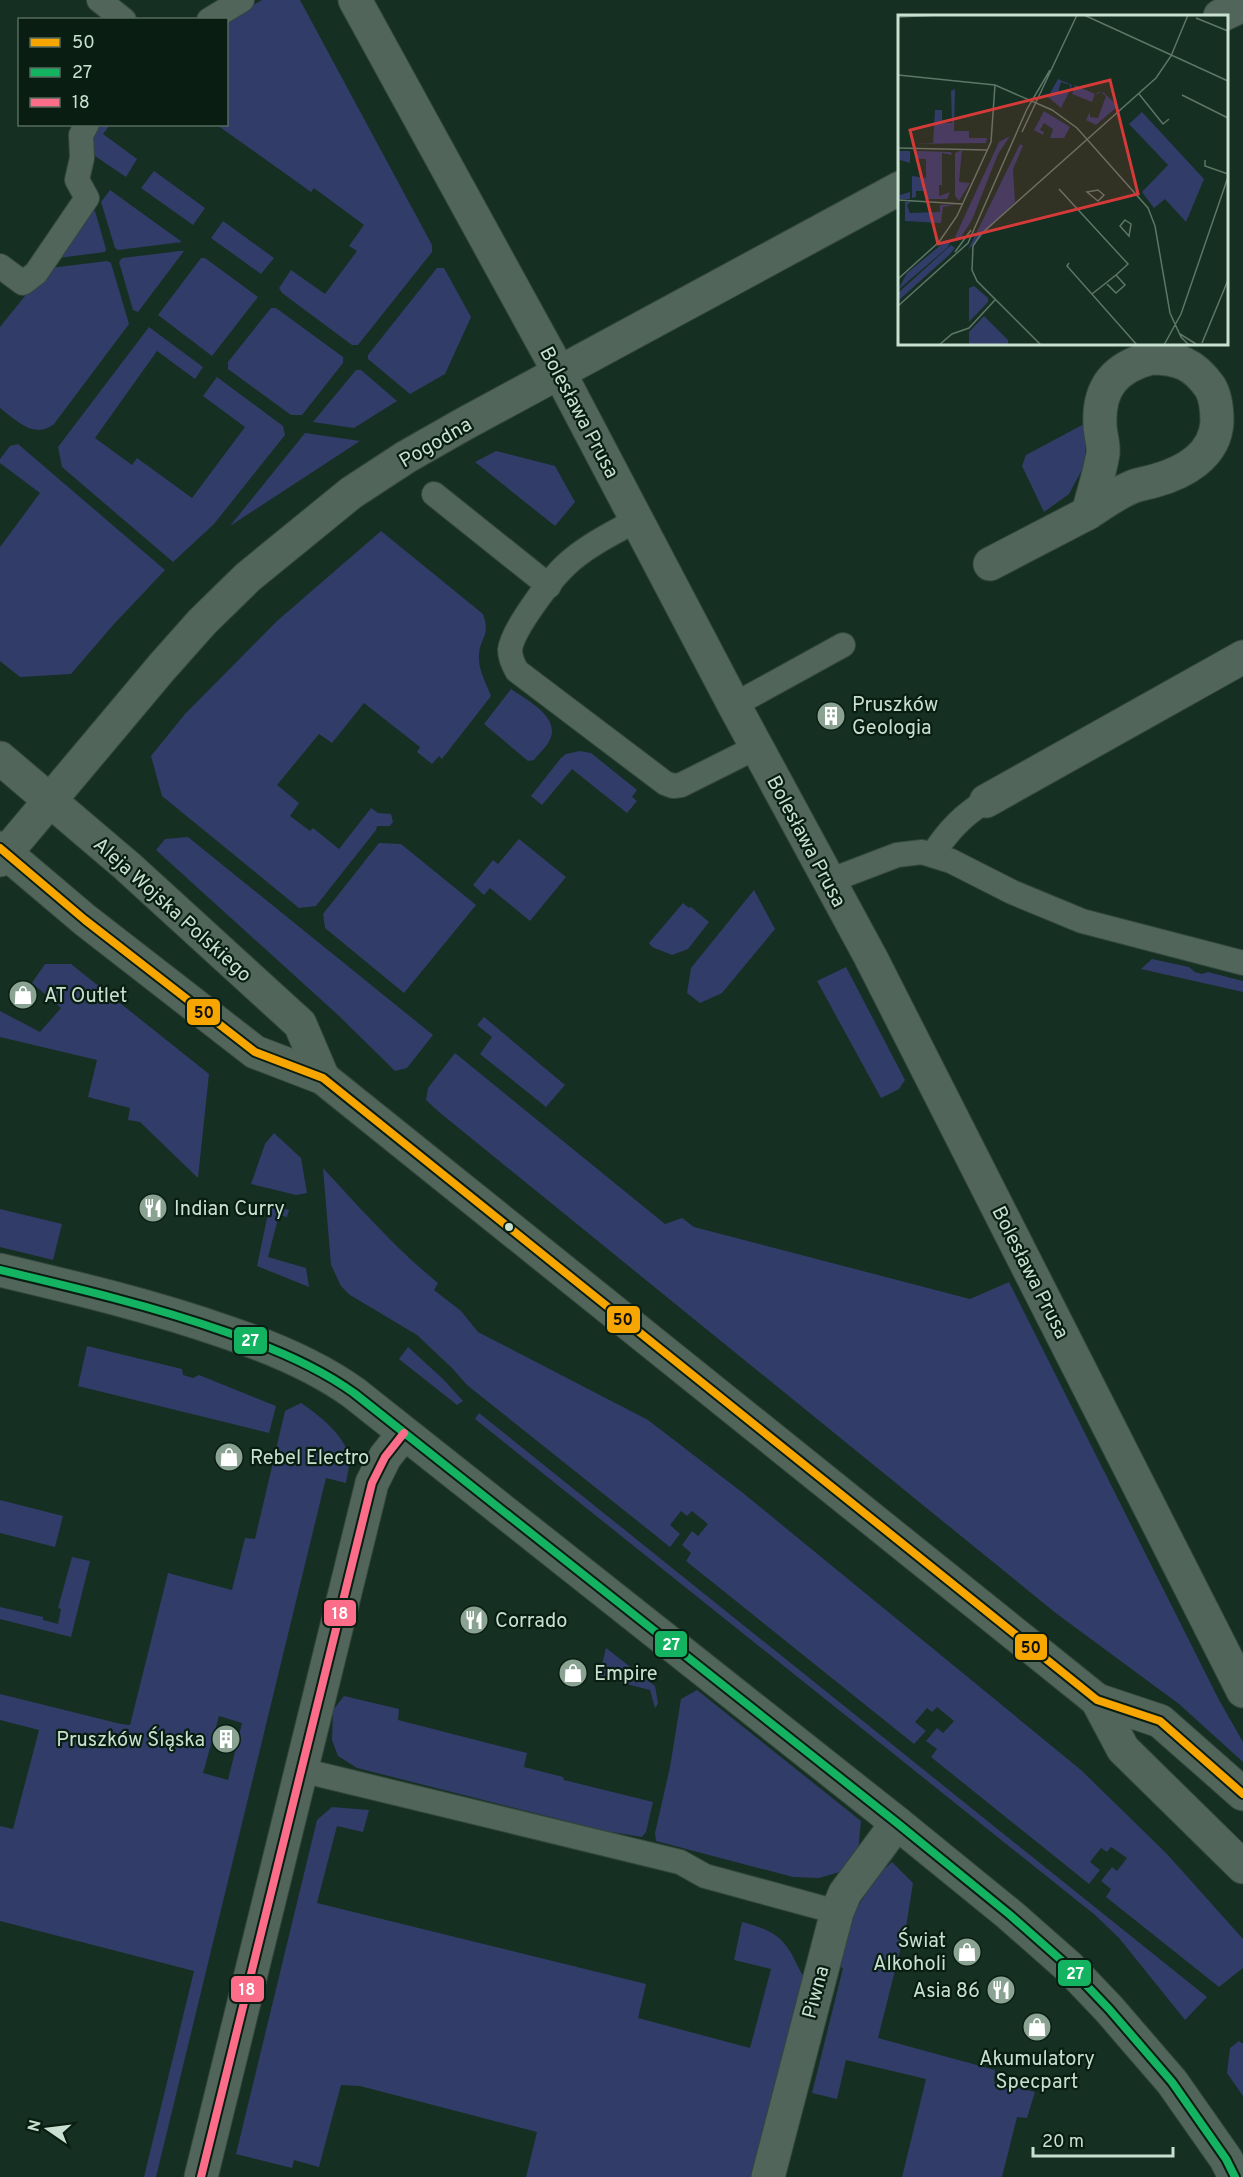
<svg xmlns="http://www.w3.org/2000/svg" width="1243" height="2177" font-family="Overpass,sans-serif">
  <rect width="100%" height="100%" fill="#152f22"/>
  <!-- green -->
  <g fill="#323c68" fill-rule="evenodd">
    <polygon points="262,0 300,0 432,245 432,252 358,345 352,345 282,293 279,288 291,270 325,294 357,251 349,246 364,225 314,188 311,192 217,125 226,124 227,21"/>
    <polygon points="94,125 110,125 103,134 137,159 126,177 92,154"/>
    <polygon points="154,171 205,208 193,225 141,188"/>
    <polygon points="110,190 182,242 118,250 115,248 101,202"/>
    <polygon points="91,208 95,211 106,249 105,252 58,258"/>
    <polygon points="223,221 274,258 261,274 211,238"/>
    <polygon points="180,251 184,251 138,312 133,310 119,262 122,258"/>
    <polygon points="201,258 205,258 258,297 212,356 158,315"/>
    <path d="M107,261L111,263L129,324L54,424C34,440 16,420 0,408V327L45,271L50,268Z"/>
    <polygon points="437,268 444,268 471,317 445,374 410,394 368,359 368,355"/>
    <polygon points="271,308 276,308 343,357 343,363 302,415 291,415 228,369 228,362"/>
    <polygon points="149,327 203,367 195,379 157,351 95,438 132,465 137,458 192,498 245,427 203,396 217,377 283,426 285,435 214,524 173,562 62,467 58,447"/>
    <polygon points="356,370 361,370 397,401 354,428 313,422"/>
    <polygon points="1084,424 1086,441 1084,466 1069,494 1044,512 1022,466 1026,455"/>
    <polygon points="305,433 360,441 230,526"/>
    <polygon points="18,444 165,570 114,624 71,674 20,677 0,661 0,547 40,493 0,463 0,459 10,446"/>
    <polygon points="496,451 555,466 575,502 555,526 475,462"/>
    <path d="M381,531L483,614C491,637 480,636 479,655C478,670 486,683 491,696L442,759L439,756L432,764L417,752L420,747L364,703L332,743L319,734L277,785L299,803L290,816L310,831L313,828L339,849L371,808L378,813L391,814L393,822L390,826H377L376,830L316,906L299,908L162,796L151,756L185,714L277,621Z"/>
    <path d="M511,689C525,699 558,715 551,737C548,746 539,753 534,760L528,761L484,724Z"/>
    <polygon points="580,751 591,753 637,790 632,797 637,801 627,813 572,769 542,805 531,796 561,758 566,754"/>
    <polygon points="188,837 433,1035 407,1068 395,1071 338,1015 156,850 165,839"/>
    <polygon points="519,839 566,877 530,921 490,888 484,895 473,885 493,860 498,864"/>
    <polygon points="379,843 401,844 476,905 404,993 325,928 323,914"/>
    <polygon points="754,890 775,929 722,993 700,1003 687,993 691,968"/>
    <polygon points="683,903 689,908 691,907 709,922 688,949 672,955 652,947 649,943"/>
    <polygon points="1152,959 1189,967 1195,972 1202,974 1208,972 1243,981 1243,992 1141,969"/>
    <polygon points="45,964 71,964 209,1074 198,1178 140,1122 128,1120 130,1108 88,1097 97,1060 0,1037 0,1011 40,1032 61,1008 32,983"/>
    <polygon points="846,967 905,1080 899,1089 881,1098 817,981"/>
    <polygon points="484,1017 565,1085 546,1107 480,1054 492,1037 477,1025"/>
    <polygon points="455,1053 665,1224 682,1218 694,1227 970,1299 1009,1282 1219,1700 1243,1742 1243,1762 1179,1704 1057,1614 439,1112 426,1100 428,1088"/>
    <polygon points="274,1133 301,1158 307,1193 296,1195 251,1184 265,1144"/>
    <path d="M323,1168C360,1208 396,1249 438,1283L434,1290L461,1311L478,1332L648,1420L743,1493L1081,1770L1167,1854L1243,1939V1968L1219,1987L1106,1897L1111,1889L1101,1881L1112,1867L1117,1871L1127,1858L1111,1847L1107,1852L1101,1848L1090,1862L1100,1870L1089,1884L931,1757L937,1749L926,1741L937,1728L943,1733L954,1721L937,1707L932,1712L927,1708L915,1722L926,1731L914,1744L686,1561L691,1553L682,1545L692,1531L698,1536L708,1524L692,1511L687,1516L681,1511L670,1525L680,1534L670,1547L467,1385L452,1368L417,1335L350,1295L341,1286L331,1265Z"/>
    <polygon points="270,1204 289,1210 287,1217 279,1215 268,1257 306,1268 309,1287 257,1266"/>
    <polygon points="0,1209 62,1224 53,1260 0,1247"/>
    <polygon points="87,1346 182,1369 183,1375 193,1378 199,1375 276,1406 269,1433 78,1386"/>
    <polygon points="408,1347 443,1379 463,1401 457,1405 399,1359"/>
    <path d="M301,1403C318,1414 348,1438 349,1459C350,1467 347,1475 346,1483L326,1478L156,2177H144L194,1971L0,1921V1826L13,1829L39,1730L0,1720V1694L121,1724L130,1725L168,1573L232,1590L245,1538L255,1539L285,1411ZM219,1716L242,1723L228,1780L203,1773Z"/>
    <polygon points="479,1413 1207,1997 1185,2020 1119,1938 1095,1915 475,1419"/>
    <polygon points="0,1500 63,1516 55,1547 0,1533"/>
    <polygon points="72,1557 90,1561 71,1637 0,1619 0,1607 43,1617 43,1620 58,1624 61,1609 58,1608"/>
    <polygon points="606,1648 655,1686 658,1703 656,1707 655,1708 650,1690 599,1677"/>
    <polygon points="697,1690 861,1821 858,1853 843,1871 819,1878 793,1877 656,1841 655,1833 670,1767 681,1699"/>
    <polygon points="344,1696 399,1709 398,1720 527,1753 524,1767 563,1777 564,1780 653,1802 646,1832 642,1837 606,1831 357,1768 338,1756 332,1740 333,1710"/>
    <path d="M332,1807L369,1810L363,1832L337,1826L317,1903L646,1984L638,2018L750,2048L771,1969L734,1960L742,1922C760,1927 776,1931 787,1947C794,1956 797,1967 804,1977L753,2177H526L537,2132L360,2086L341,2085L319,2167L294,2160L292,2168L236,2154L317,1820Z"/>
    <polygon points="892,1862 913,1883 906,1927 878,2038 995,2070 994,2082 1035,2092 1027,2118 1017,2117 1002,2177 902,2177 926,2079 846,2060 837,2099 812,2093 843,1968 835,1965 849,1919 881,1872"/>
    <polygon points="1239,2041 1243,2044 1243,2096 1227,2073 1230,2048"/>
  </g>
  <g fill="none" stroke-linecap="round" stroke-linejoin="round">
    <!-- service casing -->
    <g stroke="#34473d" stroke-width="26">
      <g id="service">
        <polyline points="99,0 124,20"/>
        <polyline points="209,20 242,0"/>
        <polyline points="0,266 23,283 36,273 87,198 77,180 82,158 81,135 87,124"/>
        <polyline points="434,494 549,586"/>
        <path d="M637,520C613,533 586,546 566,565C551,579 512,630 510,650C510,658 513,664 517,671L665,783L673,786L681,785L757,747"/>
        <polyline points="734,705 843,645"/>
        <path d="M933,854C948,831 963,815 986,801"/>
        <polyline points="829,881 897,855 922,852 951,861 1012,892 1082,921 1243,963"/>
        <polyline points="301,1770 680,1862 705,1876 837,1912"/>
      </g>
    </g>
    <!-- minor casing -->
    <g stroke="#34473d" stroke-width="35">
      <g id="minor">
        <path d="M1151,358C1178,358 1194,364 1210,387C1216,397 1217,410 1217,422C1215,456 1183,473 1154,481C1147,483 1139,484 1132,487C1117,493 1102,504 1088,513C1093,493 1100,473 1103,453C1104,444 1100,434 1100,425C1098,387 1116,367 1151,358Z"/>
        <polyline points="559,372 734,705 870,956 1243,1691"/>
        <polyline points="990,564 1088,513"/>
        <polyline points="986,801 1243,657"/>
        <path d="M0,1270C76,1288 152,1306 226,1332C271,1347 315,1365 354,1393L897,1823L1010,1915L1069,1967L1109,2009L1172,2082L1226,2159L1235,2177"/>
        <polyline points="201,2177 372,1483 385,1457 404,1433"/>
        <polyline points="768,2177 837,1912 845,1893 897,1823"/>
      </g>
    </g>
    <!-- tertiary casing -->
    <g stroke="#34473d" stroke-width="35">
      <g id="tertiary">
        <polyline points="355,0 559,372"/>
        <polyline points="1220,16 1243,5"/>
        <polyline points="0,860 162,667 202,622 248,577 351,493 406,457 464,424 900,188"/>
      </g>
    </g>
    <!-- secondary casing -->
    <g stroke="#34473d" stroke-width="35">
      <g id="secondary">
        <polyline points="0,758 127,866 300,1024 323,1078"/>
        <polyline points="0,848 85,920 255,1052 323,1078 1097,1700 1160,1721 1243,1794"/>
        <polyline points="1097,1700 1123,1749 1243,1867"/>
      </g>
    </g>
    <!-- service -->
    <use href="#service" stroke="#52655a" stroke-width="24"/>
    <!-- minor -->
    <use href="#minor" stroke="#52655a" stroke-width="33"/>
    <!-- tertiary -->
    <use href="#tertiary" stroke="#52655a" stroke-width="33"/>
    <!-- secondary -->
    <use href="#secondary" stroke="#52655a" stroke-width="33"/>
    <!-- bus-1 casing -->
    <g stroke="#0a1d12" stroke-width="12">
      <polyline id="bus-1" points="0,848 85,920 255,1052 323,1078 1097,1700 1160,1721 1243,1794"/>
    </g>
    <!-- bus-2 casing -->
    <g stroke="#0a1d12" stroke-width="12">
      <path id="bus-2" d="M0,1270C76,1288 152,1306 226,1332C271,1347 315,1365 354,1393L897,1823L1010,1915L1069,1967L1109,2009L1172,2082L1226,2159L1235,2177"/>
    </g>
    <!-- bus-3 casing -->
    <g stroke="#0a1d12" stroke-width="12">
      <polyline id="bus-3" points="201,2177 372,1483 385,1457 404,1433"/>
    </g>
    <!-- bus-1 -->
    <use href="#bus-1" stroke="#f7a600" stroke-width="8"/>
    <!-- bus-2 -->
    <use href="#bus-2" stroke="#13b361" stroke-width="8"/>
    <!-- bus-3 -->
    <use href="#bus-3" stroke="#fb6d88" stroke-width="8"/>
  </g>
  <!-- icons -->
  <defs>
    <g id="building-disc" transform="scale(1.5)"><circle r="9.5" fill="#89a292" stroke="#0a1d12"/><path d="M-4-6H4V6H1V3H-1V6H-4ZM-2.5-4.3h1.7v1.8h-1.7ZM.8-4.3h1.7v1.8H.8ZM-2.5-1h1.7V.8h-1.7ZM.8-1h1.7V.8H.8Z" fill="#fff"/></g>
    <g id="shop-disc" transform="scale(1.5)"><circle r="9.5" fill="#89a292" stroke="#0a1d12"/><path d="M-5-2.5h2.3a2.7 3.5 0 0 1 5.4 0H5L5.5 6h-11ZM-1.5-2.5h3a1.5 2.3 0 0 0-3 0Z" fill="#fff"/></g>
    <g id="restaurant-disc" transform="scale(1.5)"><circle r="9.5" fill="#89a292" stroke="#0a1d12"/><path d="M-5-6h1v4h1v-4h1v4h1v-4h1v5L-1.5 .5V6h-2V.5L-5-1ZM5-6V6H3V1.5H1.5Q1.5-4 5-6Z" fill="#fff"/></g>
  </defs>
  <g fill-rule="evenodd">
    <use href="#building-disc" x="831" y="716"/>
    <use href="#shop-disc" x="23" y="995"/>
    <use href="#restaurant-disc" x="153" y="1208"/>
    <use href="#shop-disc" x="229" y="1457"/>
    <use href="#restaurant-disc" x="474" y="1620"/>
    <use href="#shop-disc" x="573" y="1673"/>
    <use href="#building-disc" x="226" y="1739"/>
    <use href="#shop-disc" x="967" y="1952"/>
    <use href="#restaurant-disc" x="1001" y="1990"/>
    <use href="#shop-disc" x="1037" y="2027"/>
  </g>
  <!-- markers -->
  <circle fill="#c8e0cf" stroke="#0a1d12" stroke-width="2" cx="509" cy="1227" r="5"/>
  <g text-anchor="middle" stroke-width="4.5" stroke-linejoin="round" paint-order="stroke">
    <!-- street labels -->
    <g font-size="20" fill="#c8e0cf" stroke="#0a1d12">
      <text transform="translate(580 412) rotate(62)" y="7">Bolesława Prusa</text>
      <text transform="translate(435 442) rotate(-30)" y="7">Pogodna</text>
      <text transform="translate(807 841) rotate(62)" y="7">Bolesława Prusa</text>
      <text transform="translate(173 909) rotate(42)" y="7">Aleja Wojska Polskiego</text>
      <text transform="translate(1031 1272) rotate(63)" y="7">Bolesława Prusa</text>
      <text transform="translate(815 1992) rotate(-75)" y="7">Piwna</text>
    </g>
    <!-- poi labels -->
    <g font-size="20" fill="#c8e0cf" stroke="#0a1d12" text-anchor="start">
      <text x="852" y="711">Pruszków<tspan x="852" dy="23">Geologia</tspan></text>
      <text x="44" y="1002">AT Outlet</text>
      <text x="174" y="1215">Indian Curry</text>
      <text x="250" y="1464">Rebel Electro</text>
      <text x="495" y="1627">Corrado</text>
      <text x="594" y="1680">Empire</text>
      <text x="205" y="1746" text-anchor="end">Pruszków Śląska</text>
      <text x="946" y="1947" text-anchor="end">Świat<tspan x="946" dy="23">Alkoholi</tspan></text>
      <text x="980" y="1997" text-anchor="end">Asia 86</text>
      <text x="1037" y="2065" text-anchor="middle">Akumulatory<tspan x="1037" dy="23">Specpart</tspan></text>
    </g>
  </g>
  <!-- overview -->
  <g transform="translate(898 15)">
    <rect width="330" height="330" fill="#152f22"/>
    <path d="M160,64L174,70L172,74V70L163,67L160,77H171L163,93L150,82ZM177,70L197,79L194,87L174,79ZM57,74L56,116H71V123H89L88,128L14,129L35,128L37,95H44V108H54L53,76ZM200,77L206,78L220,91L198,110L188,105L192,97V102L200,103L208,81L202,77L198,80ZM146,96L172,112L166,123H152L155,114L146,108L142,115L146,117L145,120L136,115ZM244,97L306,164L288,207L267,184L256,193L244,177L270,150L231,109ZM112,121L100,139L74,205L61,225L57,222L101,127ZM122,129L125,131L115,154L117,187L70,235ZM64,135L61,167L72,168L61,186L57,181V138ZM0,136H12V148L2,145V180L12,177V184H0ZM19,136L53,137L54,140L44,138V170H41V181L52,177L49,184H29L27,176H18V182L14,183V161L28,163V144H20ZM7,187H13L9,190L12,198L42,197V190L61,189L45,192L43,208L7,206ZM49,225H53L50,232L0,275L9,258ZM53,230L57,233L51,240L0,286V278ZM76,271L90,283V287L71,307V273ZM86,301L110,325V330H71V317Z" fill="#323c68"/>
    <path fill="none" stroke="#5d7667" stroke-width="1.5" d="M186,0L330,66M0,2L41,0M298,3L330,16M0,60L97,70L154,95L179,113L250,193L257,211L272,298L283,322L291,330M241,79L265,109L271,104M284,80L330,103M124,117L179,0M0,133L89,135M307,145V151L330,159M161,174L230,249L218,260M200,175L206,180L200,186L189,177ZM0,185L65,189M227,205L233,209L231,221L222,211ZM57,237L73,215M171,248L169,251L239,330M0,264L41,227L59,201L93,127L97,70M194,279L218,260L227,270L218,278L209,269M0,291L70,228L129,94L152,55M282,319L298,329M304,328L330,265M41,330L54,319L71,313L97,285M143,330L79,266L74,255L75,231L83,219L258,63L273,41L290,0M266,330L283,299L330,162"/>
    <path fill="#d53a39" fill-opacity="0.15" stroke="#d53a39" stroke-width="3" d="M212,65L240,179L40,229L12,115Z"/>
    <rect width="330" height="330" fill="none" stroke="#c8e0cf" stroke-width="3"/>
  </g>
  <g stroke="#0a1d12" stroke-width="2">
    <rect x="186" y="998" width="35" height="28" rx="6" fill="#f7a600"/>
    <rect x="606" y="1305" width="35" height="29" rx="6" fill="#f7a600"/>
    <rect x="233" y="1326" width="35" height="29" rx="6" fill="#13b361"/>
    <rect x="323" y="1599" width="34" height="28" rx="6" fill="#fb6d88"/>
    <rect x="654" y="1630" width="34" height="28" rx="6" fill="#13b361"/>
    <rect x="1014" y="1633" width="34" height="28" rx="6" fill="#f7a600"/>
    <rect x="1057" y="1959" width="35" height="28" rx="6" fill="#13b361"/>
    <rect x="230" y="1975" width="35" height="28" rx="6" fill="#fb6d88"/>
  </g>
  <g font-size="16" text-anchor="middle" font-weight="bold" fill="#fff">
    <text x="250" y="1346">27</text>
    <text x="340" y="1619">18</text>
    <text x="671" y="1650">27</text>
    <text x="1075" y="1979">27</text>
    <text x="247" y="1995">18</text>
  </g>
  <g font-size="16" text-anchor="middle" font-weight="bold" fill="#111">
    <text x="204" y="1018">50</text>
    <text x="623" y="1325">50</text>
    <text x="1031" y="1653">50</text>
  </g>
  <!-- legend -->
  <rect x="18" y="18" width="210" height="108" fill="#0a1d12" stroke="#566b5e" stroke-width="1.5"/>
  <rect x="30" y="38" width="30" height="9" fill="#f7a600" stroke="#566b5e" stroke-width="1.5"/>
  <text x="72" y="48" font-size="18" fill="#c8e0cf">50</text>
  <rect x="30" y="68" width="30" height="9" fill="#13b361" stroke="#566b5e" stroke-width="1.5"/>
  <text x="72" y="78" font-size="18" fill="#c8e0cf">27</text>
  <rect x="30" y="98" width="30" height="9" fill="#fb6d88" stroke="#566b5e" stroke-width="1.5"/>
  <text x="72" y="108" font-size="18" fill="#c8e0cf">18</text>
  <!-- north arrow -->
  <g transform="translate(48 2129) rotate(284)" stroke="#0a1d12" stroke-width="4.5" paint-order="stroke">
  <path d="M0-4.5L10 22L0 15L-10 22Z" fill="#c8e0cf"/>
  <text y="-9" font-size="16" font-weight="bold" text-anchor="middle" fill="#c8e0cf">N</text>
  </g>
  <!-- scale -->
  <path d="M1033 2147v9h140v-9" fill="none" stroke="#c8e0cf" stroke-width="3"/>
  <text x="1042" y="2147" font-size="18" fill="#c8e0cf" stroke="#0a1d12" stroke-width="4.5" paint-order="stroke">20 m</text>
</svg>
